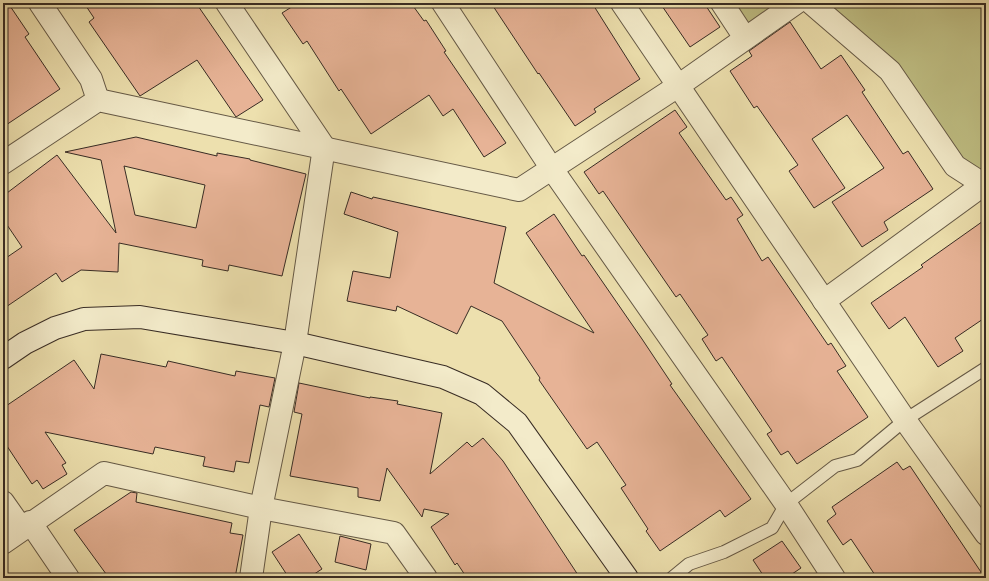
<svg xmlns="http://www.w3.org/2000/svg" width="989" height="581" font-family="'Libre Caslon Text',serif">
  <rect width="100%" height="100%" fill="#ede0ae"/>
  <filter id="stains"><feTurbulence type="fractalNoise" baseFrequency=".005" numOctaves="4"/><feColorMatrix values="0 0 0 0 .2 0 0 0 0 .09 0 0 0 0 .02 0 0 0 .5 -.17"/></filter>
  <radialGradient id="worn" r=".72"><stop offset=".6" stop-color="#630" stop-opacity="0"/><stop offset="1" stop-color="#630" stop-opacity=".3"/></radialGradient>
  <!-- green -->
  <g fill="#c0c085" stroke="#7c7654">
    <polygon points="726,3 779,3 743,28"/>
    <polygon points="823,3 981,3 986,7 986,176 959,163"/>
  </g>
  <!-- building -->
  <g fill="#e7b396" stroke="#382c24" fill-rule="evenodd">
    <polygon points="3,3 8,3 29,34 25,37 60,89 3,127"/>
    <polygon points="84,3 196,3 263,100 236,117 197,60 140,96 89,22 94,18"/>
    <polygon points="298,3 411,3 424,21 426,20 446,51 444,52 506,143 484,157 453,109 443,116 429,95 371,134 341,89 339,91 307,41 303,44 282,13"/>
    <polygon points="491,3 592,3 640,79 594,109 596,112 575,126 539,73 538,74"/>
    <polygon points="660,3 704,3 720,27 690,47"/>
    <polygon points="790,22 821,69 841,55 865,90 862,92 903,154 908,151 933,189 884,222 888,230 862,247 832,202 884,168 847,115 812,139 845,188 814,208 789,171 798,165 757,106 754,108 730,71 752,56 749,51"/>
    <polygon points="675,110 687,127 679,133 726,200 731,197 743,215 737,219 762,261 768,257 828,345 831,343 846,366 837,371 868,417 797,464 788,451 781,455 767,434 772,431 722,357 716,361 702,339 708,335 680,294 676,297 603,191 599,194 584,172"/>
    <path d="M136,137L217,156V153L250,159V160L306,174L282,276L229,265L228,271L202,266L203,260L119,243L118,272L81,270L62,282L56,273L3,309V260L22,247L3,219V196L57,155L116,233L101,160L65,152ZM124,166L205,185L196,228L135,215Z"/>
    <polygon points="351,192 372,199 373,197 506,227 494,283 594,333 526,233 554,214 582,256 584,255 642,339 672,384 670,385 751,499 725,517 720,510 660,551 646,531 648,529 621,488 626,485 597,442 587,449 539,380 540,378 502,321 471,306 457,334 397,306 396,311 347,301 353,271 390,278 398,232 344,214"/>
    <polygon points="986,219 986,317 955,338 963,351 938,367 905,317 889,329 871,303 923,267 921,265"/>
    <polygon points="101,354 166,367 168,361 235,376 236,371 275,378 269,407 260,405 249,463 236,461 234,472 203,466 205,457 155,447 153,454 45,432 66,463 62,465 67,474 43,489 37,480 32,484 3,440 3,408 74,360 94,389"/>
    <polygon points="299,383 370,398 370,397 398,401 397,404 442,413 430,474 467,442 472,447 483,438 503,461 580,578 467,578 457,563 455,565 431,527 449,514 424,509 422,517 387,468 380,501 358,497 358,488 290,476 302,414 294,412"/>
    <polygon points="897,462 903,470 910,466 985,578 877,578 851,539 843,545 827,521 836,514 832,507"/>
    <polygon points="131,492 137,493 136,502 232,523 230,533 243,535 235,578 109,578 74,530"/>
    <polygon points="299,534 322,569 308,578 289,578 272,552"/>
    <polygon points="340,536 371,544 366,570 335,562"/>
    <polygon points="782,541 801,568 786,578 765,578 753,560"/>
  </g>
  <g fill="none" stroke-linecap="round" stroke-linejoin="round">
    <!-- lane casing -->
    <g stroke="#655946" stroke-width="14">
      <polyline id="lane" points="672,578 689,564 724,552 772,528 786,504 835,466 857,460 905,420 986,368"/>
    </g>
    <!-- street casing -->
    <g stroke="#655946" stroke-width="24">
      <g id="street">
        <polyline points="40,3 91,79 98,100"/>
        <polyline points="227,3 324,147 295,343 261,508 251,578"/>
        <polyline points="443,3 552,169 786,504 834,578"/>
        <polyline points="622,3 905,420 986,534"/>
        <polyline points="722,3 745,38"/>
        <polyline points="811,3 890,71 955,166 986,186"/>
        <polyline points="3,163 98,100 519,190 678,86 796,3"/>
        <polyline points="824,301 983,185"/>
        <polyline points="3,502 22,529"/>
        <polyline points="30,522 68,578"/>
        <polyline points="3,543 104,473 261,508 394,533 426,578"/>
      </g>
    </g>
    <!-- secondary casing -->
    <g stroke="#382c24" stroke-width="24">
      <polyline id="secondary" points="3,358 25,343 55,328 84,319 140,317 295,343 443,377 482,394 517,423 627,578"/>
    </g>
    <!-- lane -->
    <use href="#lane" stroke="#f3ebca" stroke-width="12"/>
    <!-- street -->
    <use href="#street" stroke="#f3ebca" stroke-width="22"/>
    <!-- secondary -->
    <use href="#secondary" stroke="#f3ebca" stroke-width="22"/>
  </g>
  <!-- margin -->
  <rect width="989" height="581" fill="none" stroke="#ede0ae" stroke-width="16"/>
  <rect x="4" y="4" width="981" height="573" fill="none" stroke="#382c24" stroke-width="2"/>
  <rect x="8" y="8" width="973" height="565" fill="none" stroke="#382c24"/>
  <rect width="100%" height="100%" filter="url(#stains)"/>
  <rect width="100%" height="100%" fill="url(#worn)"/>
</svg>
